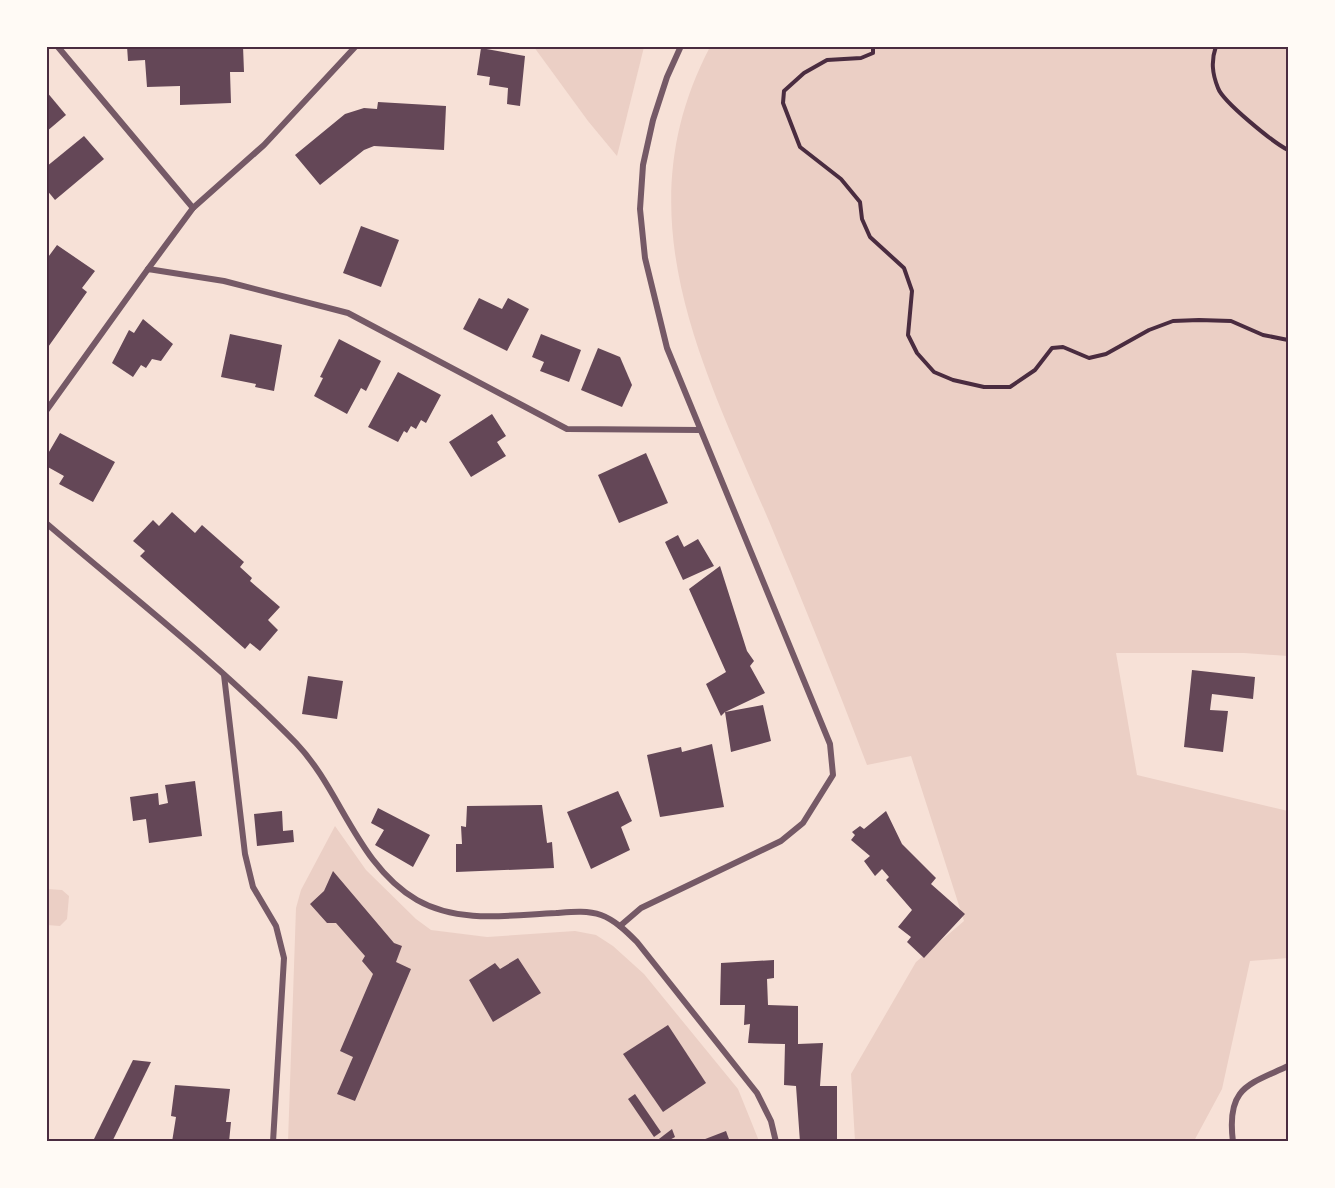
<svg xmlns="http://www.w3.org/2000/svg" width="1335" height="1188" font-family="'Space Grotesk',sans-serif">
  <rect width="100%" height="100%" fill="#f7e1d7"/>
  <!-- green -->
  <g fill="#ebcfc5">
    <polygon points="534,47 644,47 617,156 588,121"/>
    <path d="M710,47H1288V656L1244,653H1116L1137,775L1288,811V958L1250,961L1222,1089L1194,1141H855L851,1074L916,962L964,921L911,756L867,765C836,683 803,602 769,521C702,365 622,214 710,47Z"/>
    <polygon points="335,826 366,870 416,919 431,930 487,937 575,931 596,935 613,946 644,974 738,1089 759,1141 288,1142 296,908 301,890"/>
    <polygon points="47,889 62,890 69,896 67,919 60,926 47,925"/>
  </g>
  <!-- building -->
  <g fill="#644757">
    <polygon points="127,46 243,46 244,72 230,72 231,103 180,105 180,86 147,87 145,60 128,61"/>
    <polygon points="481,48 525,56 520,106 507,104 508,88 489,85 490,77 477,75"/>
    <polygon points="46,91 66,115 46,132"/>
    <polygon points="378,102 446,106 444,150 374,146 364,150 320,185 295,155 345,114 364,108 377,109"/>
    <polygon points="84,136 104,159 55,200 46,189 46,167"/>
    <polygon points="361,226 399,240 381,287 343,273"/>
    <polygon points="57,245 95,271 82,288 87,292 46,350 46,260"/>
    <polygon points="479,298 502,309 508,298 529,309 507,351 463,329"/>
    <polygon points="143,319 173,344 161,361 152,359 146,368 141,365 133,377 112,363 129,330 134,333"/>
    <polygon points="230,334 282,345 274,391 255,387 256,384 221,377"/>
    <polygon points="541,334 581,350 569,382 540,371 544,362 532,357"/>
    <polygon points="339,339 381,361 366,391 361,388 347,414 314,396 323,378 320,377"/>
    <polygon points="598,348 620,357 632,385 622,407 581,390"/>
    <polygon points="398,372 441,395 426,423 421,420 416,429 411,426 407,433 404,431 398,442 368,427"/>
    <polygon points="492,414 506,436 497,442 506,456 471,477 449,442"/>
    <polygon points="60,433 115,462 93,502 59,484 64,476 46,466 46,457"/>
    <polygon points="646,453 668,503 619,523 598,475"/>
    <polygon points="172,512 195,533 202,525 244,562 240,567 252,578 250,581 280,607 268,620 278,630 260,651 250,643 245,649 140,556 145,551 133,541 153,520 159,526"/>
    <polygon points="678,535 684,547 698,539 714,566 683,580 665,542"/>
    <polygon points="720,566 747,651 754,661 750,666 765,693 725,712 763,705 771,741 731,752 725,712 721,716 706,684 726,672 689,589"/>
    <polygon points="1192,670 1255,677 1253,699 1212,694 1210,710 1228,711 1223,752 1184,747"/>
    <polygon points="308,676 343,681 337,719 302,714"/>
    <polygon points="712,744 724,807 660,817 647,755 681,747 682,752"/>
    <polygon points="195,781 202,836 149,843 146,819 133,821 130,797 158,793 159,805 168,803 165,785"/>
    <polygon points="618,791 632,821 621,827 630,850 591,869 567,812"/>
    <polygon points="542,805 547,843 552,842 554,868 456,872 456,844 462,844 461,826 466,827 467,806"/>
    <polygon points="378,808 430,835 413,867 375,845 384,830 371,823"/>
    <polygon points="282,811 283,831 293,830 294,842 257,846 254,814"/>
    <polygon points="886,811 902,844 936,878 931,884 965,914 924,958 907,942 911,937 898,927 912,910 886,880 889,877 882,869 875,876 864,861 870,856 851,840 855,835 852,832 860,826 864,829"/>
    <polygon points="333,871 394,943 402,946 396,962 411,969 355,1101 337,1094 353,1057 340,1051 373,974 362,961 365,956 336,923 327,923 310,904 324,891"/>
    <polygon points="518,958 541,993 493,1022 469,980 495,963 500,969"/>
    <polygon points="774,960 774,978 767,979 768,1005 798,1006 798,1044 823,1043 820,1086 837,1086 837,1142 800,1142 796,1086 784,1085 785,1044 748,1043 750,1024 744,1025 745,1005 720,1005 721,963"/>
    <polygon points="668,1025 706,1083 663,1112 623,1054"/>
    <polygon points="133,1060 151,1062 112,1142 93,1141"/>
    <polygon points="175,1085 230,1089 226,1122 231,1122 229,1142 172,1142 176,1117 171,1116"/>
    <polygon points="635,1094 661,1132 654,1137 628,1099"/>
    <polygon points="672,1129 675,1137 666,1142 655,1142"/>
    <polygon points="726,1131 730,1142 700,1142 700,1141"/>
  </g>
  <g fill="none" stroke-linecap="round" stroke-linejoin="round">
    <!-- path -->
    <g stroke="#4a2c40" stroke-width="4">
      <polyline points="873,46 873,53 861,58 827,60 804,73 784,91 783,103 800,147 841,179 860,202 862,219 870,237 904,268 912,291 908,335 917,353 934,372 953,380 984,387 1010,387 1035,370 1052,348 1063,347 1089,358 1106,354 1149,330 1173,321 1199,320 1231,321 1263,335 1288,340"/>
      <path d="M1216,46C1211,61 1212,73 1218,88C1223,102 1274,143 1288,150"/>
    </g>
    <!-- minor -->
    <g stroke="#755966" stroke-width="6">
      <polyline points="58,47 193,208"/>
      <polyline points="148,269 193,208 264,145 356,46"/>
      <polyline points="46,411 148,269 224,281 348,313 567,429 700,430"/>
      <path d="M46,523C130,595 219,664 296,743C341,790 357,865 417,900C459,924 510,915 556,913C570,912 587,910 601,915C615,920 627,932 637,942L757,1093L771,1121L776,1142"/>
      <polyline points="224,675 245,854 253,887 276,926 284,958 273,1142"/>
      <polyline points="620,926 641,908 781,841 803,823 833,775 830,744 667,348 645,258 640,209 643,165 653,120 667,77 681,46"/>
      <path d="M1233,1142C1226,1087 1248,1085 1288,1066"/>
    </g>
  </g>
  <!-- border -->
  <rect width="1335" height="1188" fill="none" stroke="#fffaf5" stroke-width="96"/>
  <rect x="48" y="48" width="1239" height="1092" fill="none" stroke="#4a2c40" stroke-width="2"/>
</svg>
